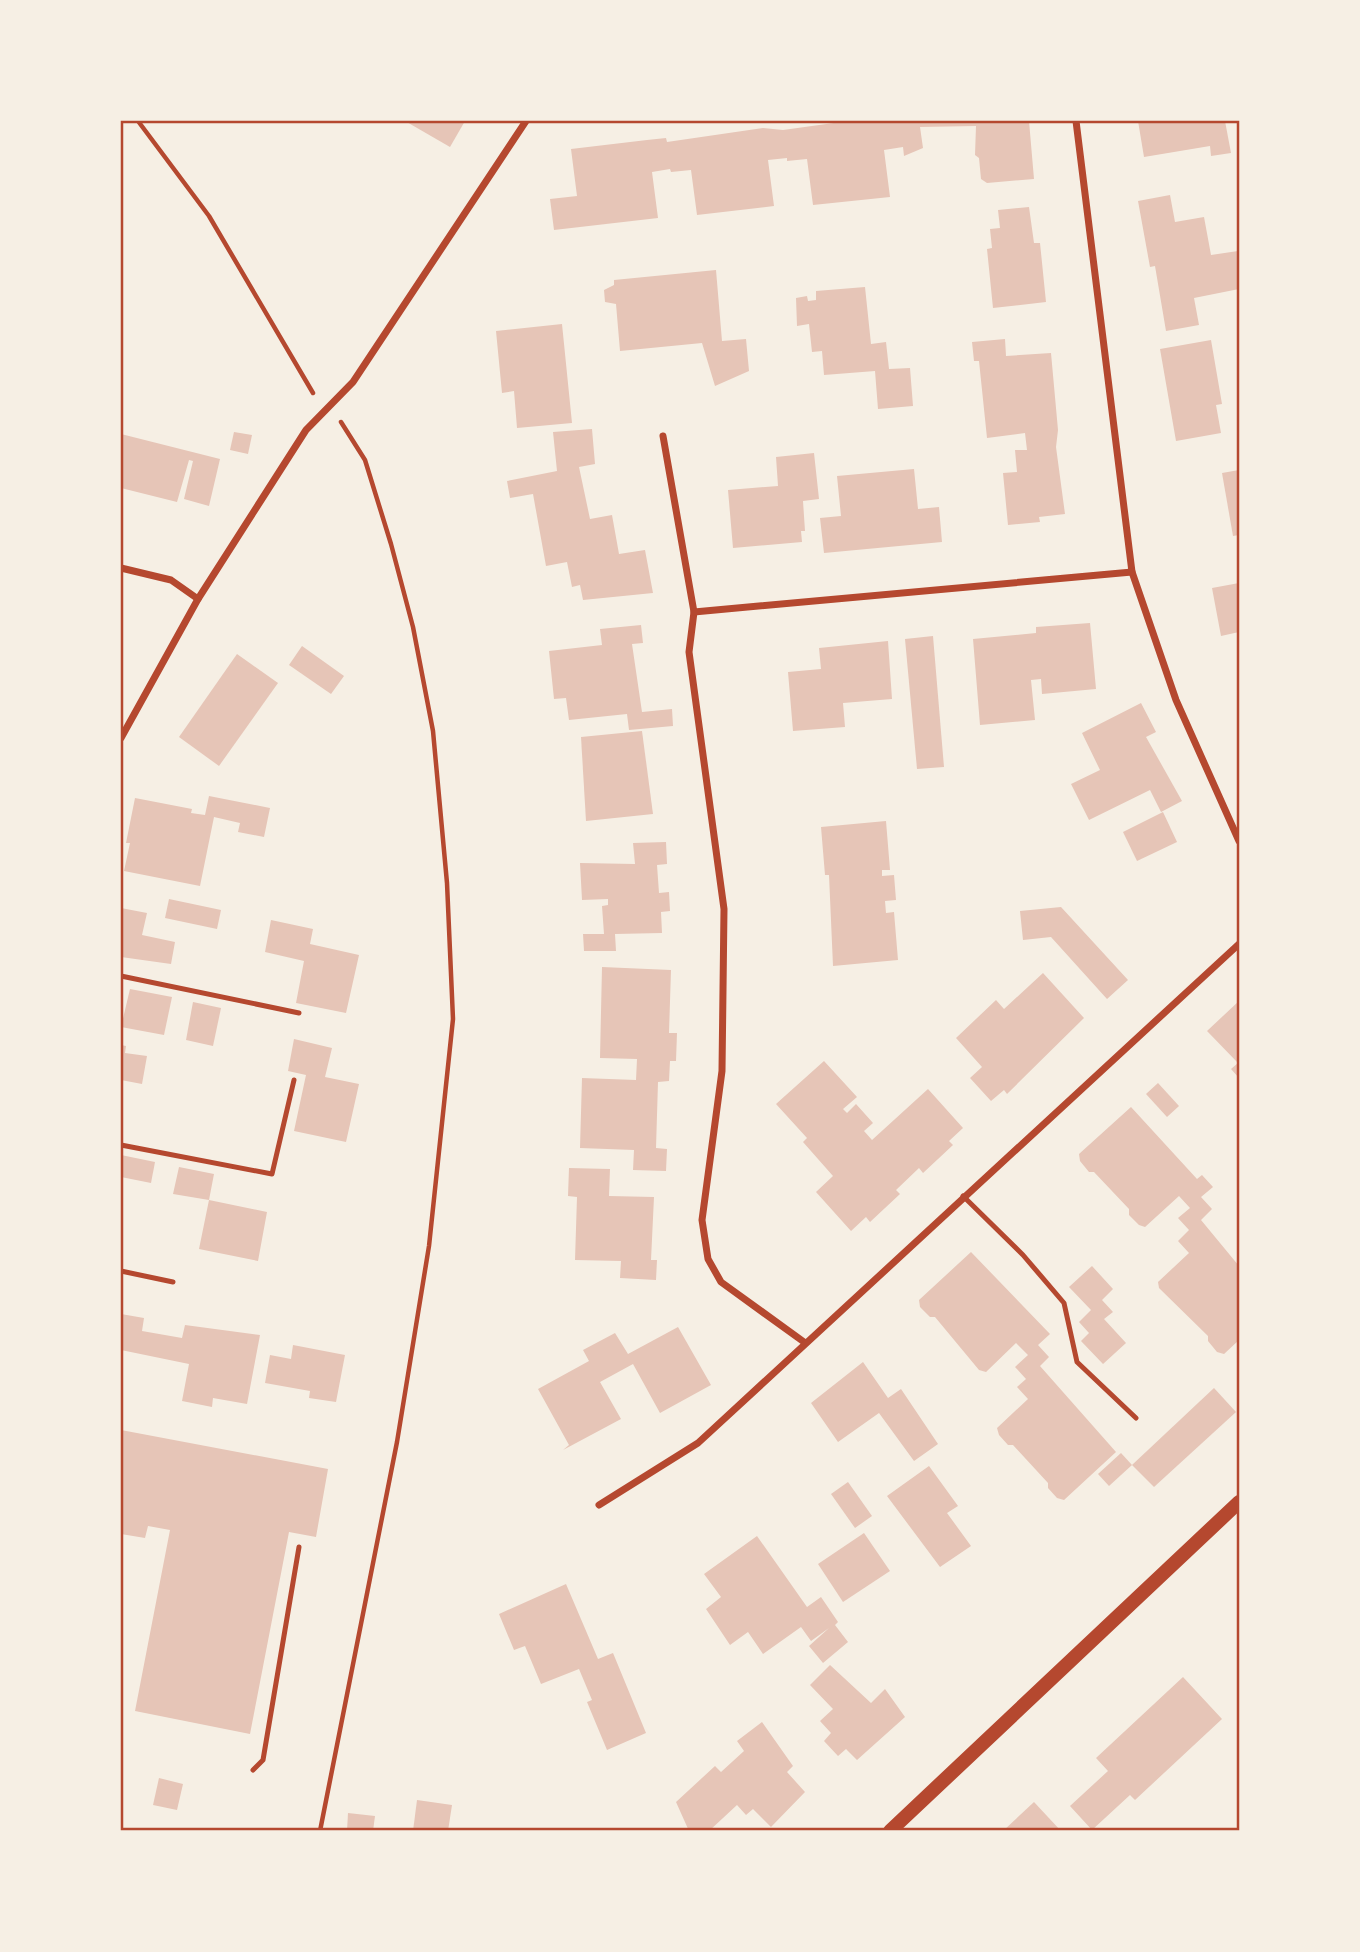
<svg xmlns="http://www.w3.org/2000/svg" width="1360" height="1952" font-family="'Public Sans',sans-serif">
  <rect width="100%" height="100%" fill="#f6efe4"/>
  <!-- building -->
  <g fill="#e6c5b7">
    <polygon points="405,121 465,121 450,147"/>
    <polygon points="848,121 1029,121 1034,179 987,183 981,179 979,158 975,155 976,126 920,127 923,148 904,156 903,147 884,150 890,197 813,205 807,159 787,161 787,158 768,160 774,206 697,215 691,170 671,172 670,169 652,172 658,218 554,230 550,199 577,196 571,149 647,140 666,138 667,142 763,128 783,130"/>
    <polygon points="1138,121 1225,121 1231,153 1211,156 1210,146 1144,157"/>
    <polygon points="1170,195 1175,222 1204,217 1211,255 1238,251 1239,289 1194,298 1199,325 1166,331 1155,266 1150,267 1138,201"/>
    <polygon points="1029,207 1034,243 1040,243 1046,302 993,308 987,249 992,248 990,229 1000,228 998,210"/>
    <polygon points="716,270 722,341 746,339 749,371 715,386 702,343 620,351 616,304 605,302 604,290 614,285 614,280"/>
    <polygon points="865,287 871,344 886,342 889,369 910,368 913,406 878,409 875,371 824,375 822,351 812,352 809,324 797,326 796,298 807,296 808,301 816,300 816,291"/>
    <polygon points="562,324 572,423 517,428 514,391 502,393 496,331"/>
    <polygon points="1005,339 1006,356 1051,353 1058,430 1056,447 1065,514 1039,517 1040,522 1008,525 1003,473 1017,472 1015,450 1027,450 1025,433 987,438 979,361 974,361 972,342"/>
    <polygon points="1211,340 1222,404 1216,405 1221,433 1176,441 1160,349"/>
    <polygon points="592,429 595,464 579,467 590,519 612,515 619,554 645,550 653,593 583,600 580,585 572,587 567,562 546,566 533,494 510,498 507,481 557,471 553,432"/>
    <polygon points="234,432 252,435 248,454 230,450"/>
    <polygon points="121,434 220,459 209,506 184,499 193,461 189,460 177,502 121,488"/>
    <polygon points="814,453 819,499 803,501 805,531 801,531 802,542 733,548 728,490 778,486 776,457"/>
    <polygon points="914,469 918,509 939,507 942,542 824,553 820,518 841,516 837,476"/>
    <polygon points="1239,470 1239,535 1233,536 1222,473"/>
    <polygon points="1239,583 1239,632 1221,636 1212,588"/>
    <polygon points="1090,623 1096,689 1042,694 1041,679 1031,680 1035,720 980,725 973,639 1036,633 1036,627"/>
    <polygon points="641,625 643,643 632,644 642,712 672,709 673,726 629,730 627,714 569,720 566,698 554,699 549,651 602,645 600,629"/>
    <polygon points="933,636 944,767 917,769 905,639"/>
    <polygon points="888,641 892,699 843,703 845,727 793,731 788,672 821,669 819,648"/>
    <polygon points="302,646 344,676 331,694 289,665"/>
    <polygon points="237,654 278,683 219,766 179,737"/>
    <polygon points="1141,703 1156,732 1146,737 1182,801 1161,812 1150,790 1089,820 1071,784 1100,770 1082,733"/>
    <polygon points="642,731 653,814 586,821 581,737"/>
    <polygon points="209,796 270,808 264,837 238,832 240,823 214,817 200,886 124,871 130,843 126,843 135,798 192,809 191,813 205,815"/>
    <polygon points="1163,812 1177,842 1137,861 1123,832"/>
    <polygon points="886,821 890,870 882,870 882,876 894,875 896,900 885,901 886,913 894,912 898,960 833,966 829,875 825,875 821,827"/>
    <polygon points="666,842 667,864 657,865 659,893 669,892 670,911 661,912 662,933 615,934 616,951 584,951 583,934 604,934 602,906 608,905 608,899 582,900 580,863 635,864 633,843"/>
    <polygon points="169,899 221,910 217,929 165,918"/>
    <polygon points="1061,907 1128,980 1107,999 1051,937 1023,940 1020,911"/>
    <polygon points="121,908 147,913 142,935 175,942 171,964 121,957"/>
    <polygon points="271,920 313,929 310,944 359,955 346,1013 296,1003 304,961 265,952"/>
    <polygon points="602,967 671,970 669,1033 677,1033 676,1061 670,1061 669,1081 658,1082 656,1148 667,1149 666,1171 633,1170 634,1150 580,1148 582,1078 636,1080 637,1059 600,1058"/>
    <polygon points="1043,973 1084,1018 1007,1094 1004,1090 991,1101 970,1078 982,1067 956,1038 996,1000 1004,1009"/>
    <polygon points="130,989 172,997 164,1035 121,1027"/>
    <polygon points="1239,1001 1239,1078 1231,1069 1238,1063 1207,1031"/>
    <polygon points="193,1002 221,1008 213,1046 186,1040"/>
    <polygon points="294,1039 332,1048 325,1077 359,1084 346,1142 294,1131 306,1075 288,1071"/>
    <polygon points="121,1045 126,1046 125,1053 147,1056 142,1084 121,1080"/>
    <polygon points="824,1061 857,1097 843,1109 847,1113 856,1104 873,1123 864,1131 872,1140 928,1089 963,1128 949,1141 953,1145 923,1173 919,1168 896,1190 900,1194 870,1222 866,1217 851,1231 816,1192 833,1176 803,1142 807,1138 776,1104"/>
    <polygon points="1158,1083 1179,1106 1167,1117 1146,1094"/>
    <polygon points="1131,1107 1197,1179 1202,1175 1213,1187 1201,1197 1212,1209 1201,1220 1239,1266 1239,1340 1224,1354 1217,1352 1208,1341 1208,1336 1159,1288 1158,1282 1189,1253 1178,1241 1189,1230 1178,1218 1190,1208 1179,1196 1145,1227 1139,1225 1129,1215 1129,1209 1094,1172 1089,1172 1080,1161 1079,1154"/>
    <polygon points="121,1155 155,1162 151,1183 121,1177"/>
    <polygon points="179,1167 214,1174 209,1200 267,1212 258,1261 199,1249 209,1200 173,1194"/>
    <polygon points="569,1168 610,1169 609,1196 654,1197 651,1260 657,1260 656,1280 620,1278 621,1261 575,1260 577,1197 568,1196"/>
    <polygon points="971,1252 1050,1334 1038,1345 1049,1357 1040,1366 1116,1452 1064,1500 1057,1498 1048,1488 1048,1483 1013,1445 1008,1445 999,1435 997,1428 1028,1399 1017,1387 1026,1379 1015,1367 1028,1355 1016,1343 986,1372 979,1370 935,1317 930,1317 920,1307 919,1300"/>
    <polygon points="1092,1266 1113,1289 1102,1300 1113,1312 1104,1319 1126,1343 1103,1364 1081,1341 1089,1333 1079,1322 1091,1310 1069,1287"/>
    <polygon points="121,1314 144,1318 142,1331 182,1338 185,1325 260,1335 247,1404 213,1398 212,1407 182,1401 189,1364 121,1350"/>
    <polygon points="678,1327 711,1385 660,1413 633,1364 600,1382 621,1419 563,1450 569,1445 538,1389 589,1361 583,1350 615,1333 628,1354"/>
    <polygon points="293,1345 345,1355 336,1402 309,1398 310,1391 265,1383 270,1355 291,1359"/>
    <polygon points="863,1362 888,1398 901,1389 938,1444 914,1461 879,1413 838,1442 811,1403"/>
    <polygon points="1214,1388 1236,1412 1154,1487 1132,1465"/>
    <polygon points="121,1430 328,1469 316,1537 289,1532 250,1734 135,1711 170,1530 148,1526 145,1538 121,1534"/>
    <polygon points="1121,1453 1132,1465 1109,1486 1098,1474"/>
    <polygon points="929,1466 958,1506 947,1513 971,1546 940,1567 887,1496"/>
    <polygon points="848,1482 872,1516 855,1528 831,1494"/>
    <polygon points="864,1533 890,1571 843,1602 818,1564"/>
    <polygon points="757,1536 807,1607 821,1597 838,1622 835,1625 848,1642 823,1663 809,1646 829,1628 811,1641 801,1627 763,1654 748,1632 730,1645 706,1609 721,1597 704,1574"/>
    <polygon points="566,1584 598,1659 613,1653 646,1733 607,1750 587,1702 592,1700 579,1669 541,1684 525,1646 514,1650 499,1614"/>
    <polygon points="830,1665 871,1703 885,1689 905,1717 857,1760 846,1749 838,1756 824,1741 831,1733 820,1721 833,1709 810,1685"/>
    <polygon points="1183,1677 1222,1719 1135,1800 1130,1795 1092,1830 1070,1806 1108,1771 1096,1758"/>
    <polygon points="762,1722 793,1766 787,1772 805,1792 771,1827 753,1809 746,1815 737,1805 709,1831 689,1831 676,1802 715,1766 721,1772 744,1751 737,1741"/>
    <polygon points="159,1778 183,1784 177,1810 153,1805"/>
    <polygon points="417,1800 452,1805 448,1831 413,1831"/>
    <polygon points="1034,1802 1061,1831 1003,1831"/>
    <polygon points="348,1813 375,1816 373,1831 347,1831"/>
  </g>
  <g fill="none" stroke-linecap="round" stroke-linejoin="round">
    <!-- path -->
    <g stroke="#b5482f" stroke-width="4.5">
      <polyline points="138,121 209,216 313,393"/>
      <polyline points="320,1831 397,1442 429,1246 453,1019 447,883 433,731 413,627 391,544 365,460 341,422"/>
    </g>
    <!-- service -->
    <g stroke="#b5482f" stroke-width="5">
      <polyline points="121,976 299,1013"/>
      <polyline points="121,1145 272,1174 294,1080"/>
      <polyline points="963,1196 1023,1255 1064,1303 1077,1362 1136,1418"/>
      <polyline points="121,1271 173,1282"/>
      <polyline points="253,1770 263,1760 299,1547"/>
    </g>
    <!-- minor -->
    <g stroke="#b5482f" stroke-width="7">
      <polyline points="1076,121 1132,572 1176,700 1239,841"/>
      <polyline points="663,436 694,612 689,652 724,909 722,1071 702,1220 708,1259 721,1282 804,1342"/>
      <polyline points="121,568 171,580 198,599"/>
      <polyline points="694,612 1132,572"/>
      <polyline points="121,738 198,599 306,430 353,382 526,121"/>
      <polyline points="599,1505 698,1443 1239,944"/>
    </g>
    <!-- secondary -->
    <polyline stroke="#b5482f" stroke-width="14" points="890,1831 1239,1502"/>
  </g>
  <!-- border -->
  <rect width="1360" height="1952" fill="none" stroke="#f6efe4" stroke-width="245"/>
  <rect x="122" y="122" width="1116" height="1707" fill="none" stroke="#b5482f" stroke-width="2.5"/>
</svg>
